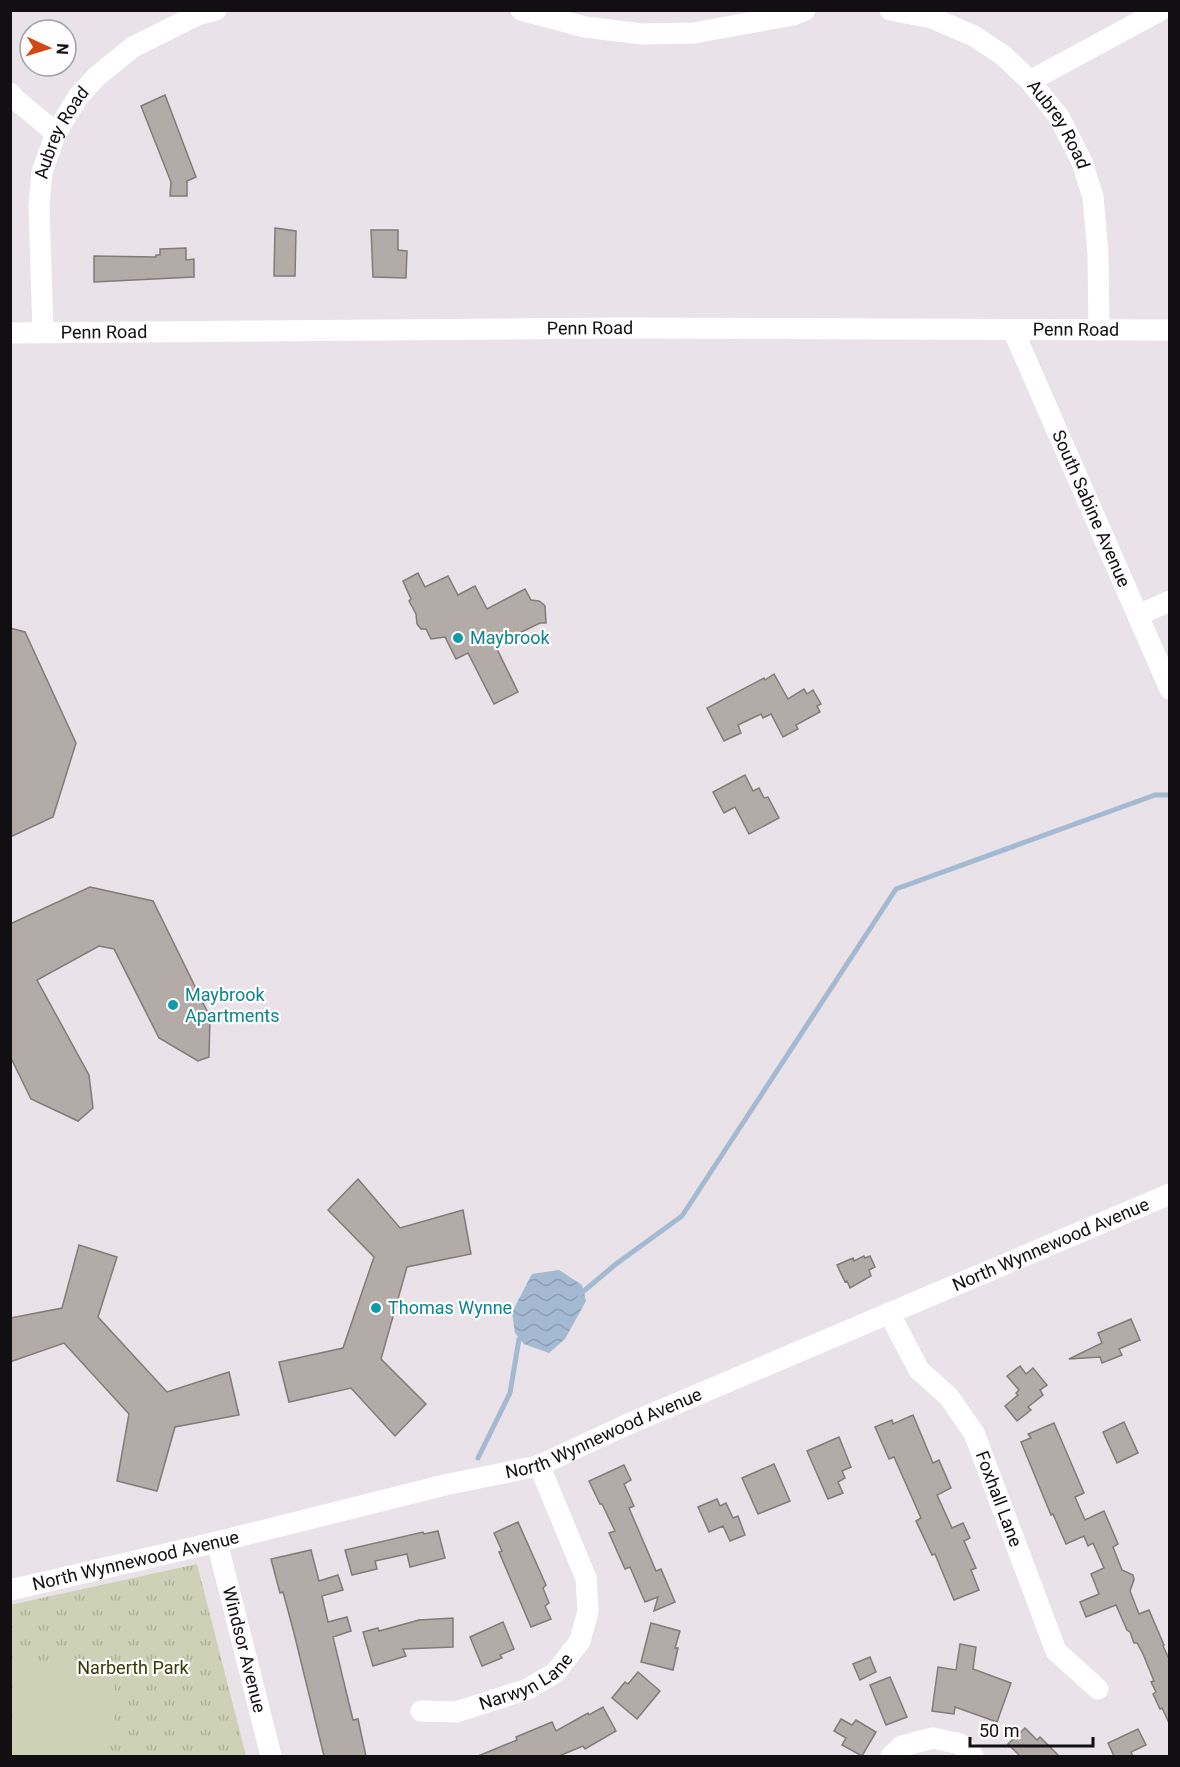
<svg xmlns="http://www.w3.org/2000/svg" width="1180" height="1767" font-family="Roboto,sans-serif">
  <defs>
    <pattern id="park-tufts" width="24" height="20" patternUnits="userSpaceOnUse" patternTransform="scale(1.5)"><rect width="24" height="20" fill="#cdd1b5"/><path d="M3 7l-1-3M5 7V3M7 7l1-3M15 17l-1-3M17 17v-4M19 17l1-3" fill="none" stroke="#afb29b"/></pattern>
    <pattern id="water-waves" width="16" height="10" patternUnits="userSpaceOnUse" patternTransform="scale(1.5)"><rect width="16" height="10" fill="#a4b9d2"/><path d="M0 5q4-4 8 0t8 0" fill="none" stroke="#8c9eb3"/></pattern>
  </defs>
  <rect width="100%" height="100%" fill="#e9e2e8"/>
  <!-- park -->
  <polygon fill="url(#park-tufts)" points="197,1564 246,1756 11,1756 10,1605"/>
  <!-- pitch -->
  <path fill="#cdd1b5" d="M21,1658L32,1665L92,1660L108,1667C122,1699 120,1736 87,1756H16L11,1747L15,1678C10,1671 10,1668 13,1660Z"/>
  <!-- water -->
  <polygon fill="url(#water-waves)" points="559,1270 582,1285 586,1301 565,1339 549,1353 524,1344 515,1333 512,1312 532,1274"/>
  <g fill="none" stroke-linecap="round" stroke-linejoin="round">
    <!-- stream -->
    <g stroke="#a4b9d2" stroke-width="5">
      <polyline points="579,1295 616,1264 682,1216 896,889 1155,795 1170,795"/>
      <polyline points="478,1458 510,1393 519,1339 523,1336"/>
    </g>
  </g>
  <!-- building -->
  <g fill="#b3aba7" stroke="#827b78" stroke-width="1.5">
    <polygon points="165,95 196,177 187,181 187,196 170,196 171,182 141,106"/>
    <polygon points="275,228 296,231 295,276 274,276"/>
    <polygon points="371,230 398,230 398,250 407,251 406,278 373,277"/>
    <polygon points="186,248 186,260 194,259 194,277 94,282 94,256 156,257 156,255 160,255 160,249"/>
    <polygon points="418,573 425,587 448,576 458,595 475,586 487,609 525,589 531,600 539,601 542,603 545,606 546,623 540,623 495,645 518,692 494,704 468,653 456,659 445,637 431,639 426,629 421,629 417,624 416,614 409,601 411,599 403,581"/>
    <polygon points="10,628 25,632 76,743 53,817 10,837"/>
    <polygon points="774,674 788,699 804,689 807,694 813,690 821,704 817,706 820,712 796,725 798,729 783,737 771,714 763,718 761,714 738,725 741,733 724,741 707,708 764,678 765,680"/>
    <polygon points="745,775 753,791 759,788 764,798 768,797 779,818 749,834 735,807 724,813 713,792"/>
    <polygon points="90,887 153,901 210,1017 209,1057 198,1061 159,1038 114,949 99,946 37,980 89,1075 93,1108 78,1121 31,1099 10,1056 10,924"/>
    <polygon points="358,1179 400,1228 463,1210 471,1254 407,1267 381,1359 426,1404 395,1436 351,1388 289,1402 279,1362 343,1348 374,1257 328,1210"/>
    <polygon points="79,1245 117,1257 98,1317 167,1392 229,1372 239,1415 175,1427 157,1491 117,1481 129,1414 64,1343 10,1362 10,1318 62,1308"/>
    <polygon points="864,1256 865,1258 870,1256 875,1267 869,1270 871,1276 850,1288 847,1281 845,1282 837,1265 853,1258 854,1261"/>
    <polygon points="1131,1319 1140,1340 1119,1349 1122,1355 1102,1363 1100,1357 1069,1359 1102,1343 1098,1333"/>
    <polygon points="1020,1366 1026,1374 1033,1368 1047,1385 1040,1390 1043,1395 1028,1407 1031,1410 1017,1421 1005,1406 1018,1395 1016,1393 1019,1390 1007,1376"/>
    <polygon points="913,1415 933,1463 939,1460 951,1488 937,1495 952,1528 963,1523 970,1538 964,1541 976,1568 971,1570 979,1590 954,1600 935,1554 932,1555 916,1521 921,1518 894,1457 889,1459 875,1427 892,1420 893,1424"/>
    <polygon points="1124,1422 1138,1453 1117,1463 1103,1432"/>
    <polygon points="1054,1423 1084,1493 1075,1497 1085,1520 1104,1511 1118,1544 1113,1547 1122,1570 1133,1575 1134,1580 1130,1591 1139,1614 1149,1610 1164,1645 1163,1646 1170,1661 1170,1725 1162,1708 1160,1709 1153,1694 1156,1692 1151,1682 1154,1681 1143,1654 1137,1643 1134,1643 1130,1632 1127,1630 1116,1605 1086,1617 1080,1602 1099,1594 1091,1574 1104,1568 1093,1543 1088,1546 1084,1536 1066,1544 1053,1514 1051,1515 1021,1442 1031,1438 1028,1434"/>
    <polygon points="839,1437 851,1467 842,1471 845,1478 838,1482 843,1493 828,1499 807,1451"/>
    <polygon points="774,1464 790,1501 758,1514 742,1478"/>
    <polygon points="624,1465 631,1480 624,1484 634,1506 629,1508 656,1571 661,1569 675,1602 654,1611 658,1597 645,1602 630,1567 625,1569 609,1533 615,1531 602,1504 600,1504 589,1481"/>
    <polygon points="717,1499 720,1506 726,1503 733,1518 738,1516 745,1535 730,1541 723,1526 709,1532 698,1507"/>
    <polygon points="518,1522 546,1585 543,1588 549,1603 545,1606 551,1619 531,1627 499,1552 502,1551 494,1533"/>
    <polygon points="438,1531 445,1558 410,1567 407,1554 375,1561 377,1569 352,1575 345,1550 423,1532 424,1534"/>
    <polygon points="311,1550 319,1581 338,1575 343,1590 322,1596 328,1622 347,1617 351,1631 333,1637 353,1720 358,1719 366,1756 324,1756 294,1633 283,1592 280,1593 271,1559"/>
    <polygon points="453,1618 453,1647 403,1649 406,1656 373,1666 363,1632 378,1628 379,1631 419,1620"/>
    <polygon points="503,1622 514,1649 500,1655 502,1658 482,1666 470,1637"/>
    <polygon points="651,1623 680,1631 675,1648 678,1648 673,1670 641,1662"/>
    <polygon points="960,1644 976,1647 973,1669 1011,1683 997,1722 955,1707 954,1714 932,1711 938,1667 956,1670"/>
    <polygon points="870,1657 876,1672 860,1680 853,1664"/>
    <polygon points="638,1672 660,1691 637,1719 612,1698 625,1682 628,1684"/>
    <polygon points="890,1677 907,1717 886,1725 870,1685"/>
    <polygon points="603,1707 616,1731 585,1749 583,1746 559,1756 478,1756 517,1740 516,1737 552,1722 556,1731 588,1713 589,1715"/>
    <polygon points="841,1719 852,1725 856,1720 876,1732 862,1756 842,1745 846,1738 834,1731"/>
    <polygon points="1025,1728 1037,1740 1040,1737 1059,1756 1020,1756 1008,1744"/>
    <polygon points="1138,1729 1146,1745 1131,1752 1133,1756 1114,1756 1108,1743"/>
  </g>
  <g fill="none" stroke-linecap="round" stroke-linejoin="round">
    <!-- minor -->
    <g stroke="#fff" stroke-width="21">
      <polyline points="521,10 585,27 642,34 694,33 793,15 805,10"/>
      <path id="s1" d="M890,10L932,18L974,36L1004,56L1030,81L1059,117L1082,162L1093,197L1098,254L1099,330"/>
      <polyline points="1030,81 1161,10"/>
      <polyline points="10,93 15,99 56,133"/>
      <path id="s2" d="M1013,330L1170,689"/>
      <path id="s3" d="M43,332L39,205L42,172L56,133L78,97L96,77L133,47L197,15L216,10"/>
      <path id="s4" d="M10,333L619,328L1170,330"/>
      <polyline points="1138,615 1170,601"/>
      <path id="s5" d="M889,1313L919,1370L949,1397L974,1433L1056,1651L1098,1689"/>
      <path id="s6" d="M217,1542L271,1756"/>
      <path id="s7" d="M10,1590L217,1542L449,1484L538,1466L626,1425L1170,1194"/>
      <path id="s8" d="M421,1711L456,1712L528,1689L556,1672L580,1641L588,1611L586,1578L539,1465"/>
      <polyline points="891,1756 902,1746 933,1738 960,1744 973,1756"/>
    </g>
  </g>
  <!-- markers -->
  <g fill="#0f9aa8" stroke="#fff" stroke-width="2">
    <circle cx="458" cy="638" r="6"/>
    <circle cx="173" cy="1005" r="6"/>
    <circle cx="376" cy="1308" r="6"/>
  </g>
  <g text-anchor="middle" stroke-width="4.5" stroke-linejoin="round" paint-order="stroke">
    <!-- street labels -->
    <g font-size="18" fill="#110f11" stroke="#fff">
      <text dy="6" stroke="none"><textPath href="#s1" startOffset="213">Aubrey Road</textPath></text>
      <text dy="6" stroke="none"><textPath href="#s3" startOffset="204">Aubrey Road</textPath></text>
      <text dy="6" stroke="none"><textPath href="#s4" startOffset="580">Penn Road</textPath></text>
      <text dy="6" stroke="none"><textPath href="#s4" startOffset="1066">Penn Road</textPath></text>
      <text dy="6" stroke="none"><textPath href="#s4" startOffset="94">Penn Road</textPath></text>
      <text dy="6" stroke="none"><textPath href="#s2" startOffset="195">South Sabine Avenue</textPath></text>
      <text dy="6" stroke="none"><textPath href="#s7" startOffset="1101">North Wynnewood Avenue</textPath></text>
      <text dy="6" stroke="none"><textPath href="#s7" startOffset="615">North Wynnewood Avenue</textPath></text>
      <text dy="6" stroke="none"><textPath href="#s5" startOffset="219">Foxhall Lane</textPath></text>
      <text dy="6" stroke="none"><textPath href="#s7" startOffset="129">North Wynnewood Avenue</textPath></text>
      <text dy="6" stroke="none"><textPath href="#s6" startOffset="111">Windsor Avenue</textPath></text>
      <text dy="6" stroke="none"><textPath href="#s8" startOffset="112">Narwyn Lane</textPath></text>
    </g>
    <!-- culture labels -->
    <g font-size="18" fill="#0d838f" stroke="#fff" text-anchor="start">
      <text x="470" y="644">Maybrook</text>
      <text x="185" y="1001">Maybrook<tspan x="185" dy="21">Apartments</tspan></text>
      <text x="388" y="1314">Thomas Wynne</text>
    </g>
    <!-- park labels -->
    <g font-size="18" fill="#363a04" stroke="#fff">
      <text x="133" y="1674">Narberth Park</text>
    </g>
  </g>
  <!-- border -->
  <rect width="1180" height="1767" fill="none" stroke="#110f11" stroke-width="24"/>
  <!-- north arrow -->
  <g transform="translate(48 48) rotate(94)"><circle r="28" fill="#ffffff" stroke="#a09fa0" stroke-width="1.5"/>
  <path d="M0-4.5L10 22L0 15L-10 22Z" fill="#d04915"/>
  <text y="-9" font-size="16" font-weight="bold" text-anchor="middle" fill="#110f11">N</text>
  </g>
  <!-- scale -->
  <path d="M970 1737v9h123v-9" fill="none" stroke="#110f11" stroke-width="3"/>
  <text x="979" y="1737" font-size="18" fill="#110f11" stroke="#ffffff" stroke-width="4.5" paint-order="stroke">50 m</text>
</svg>
